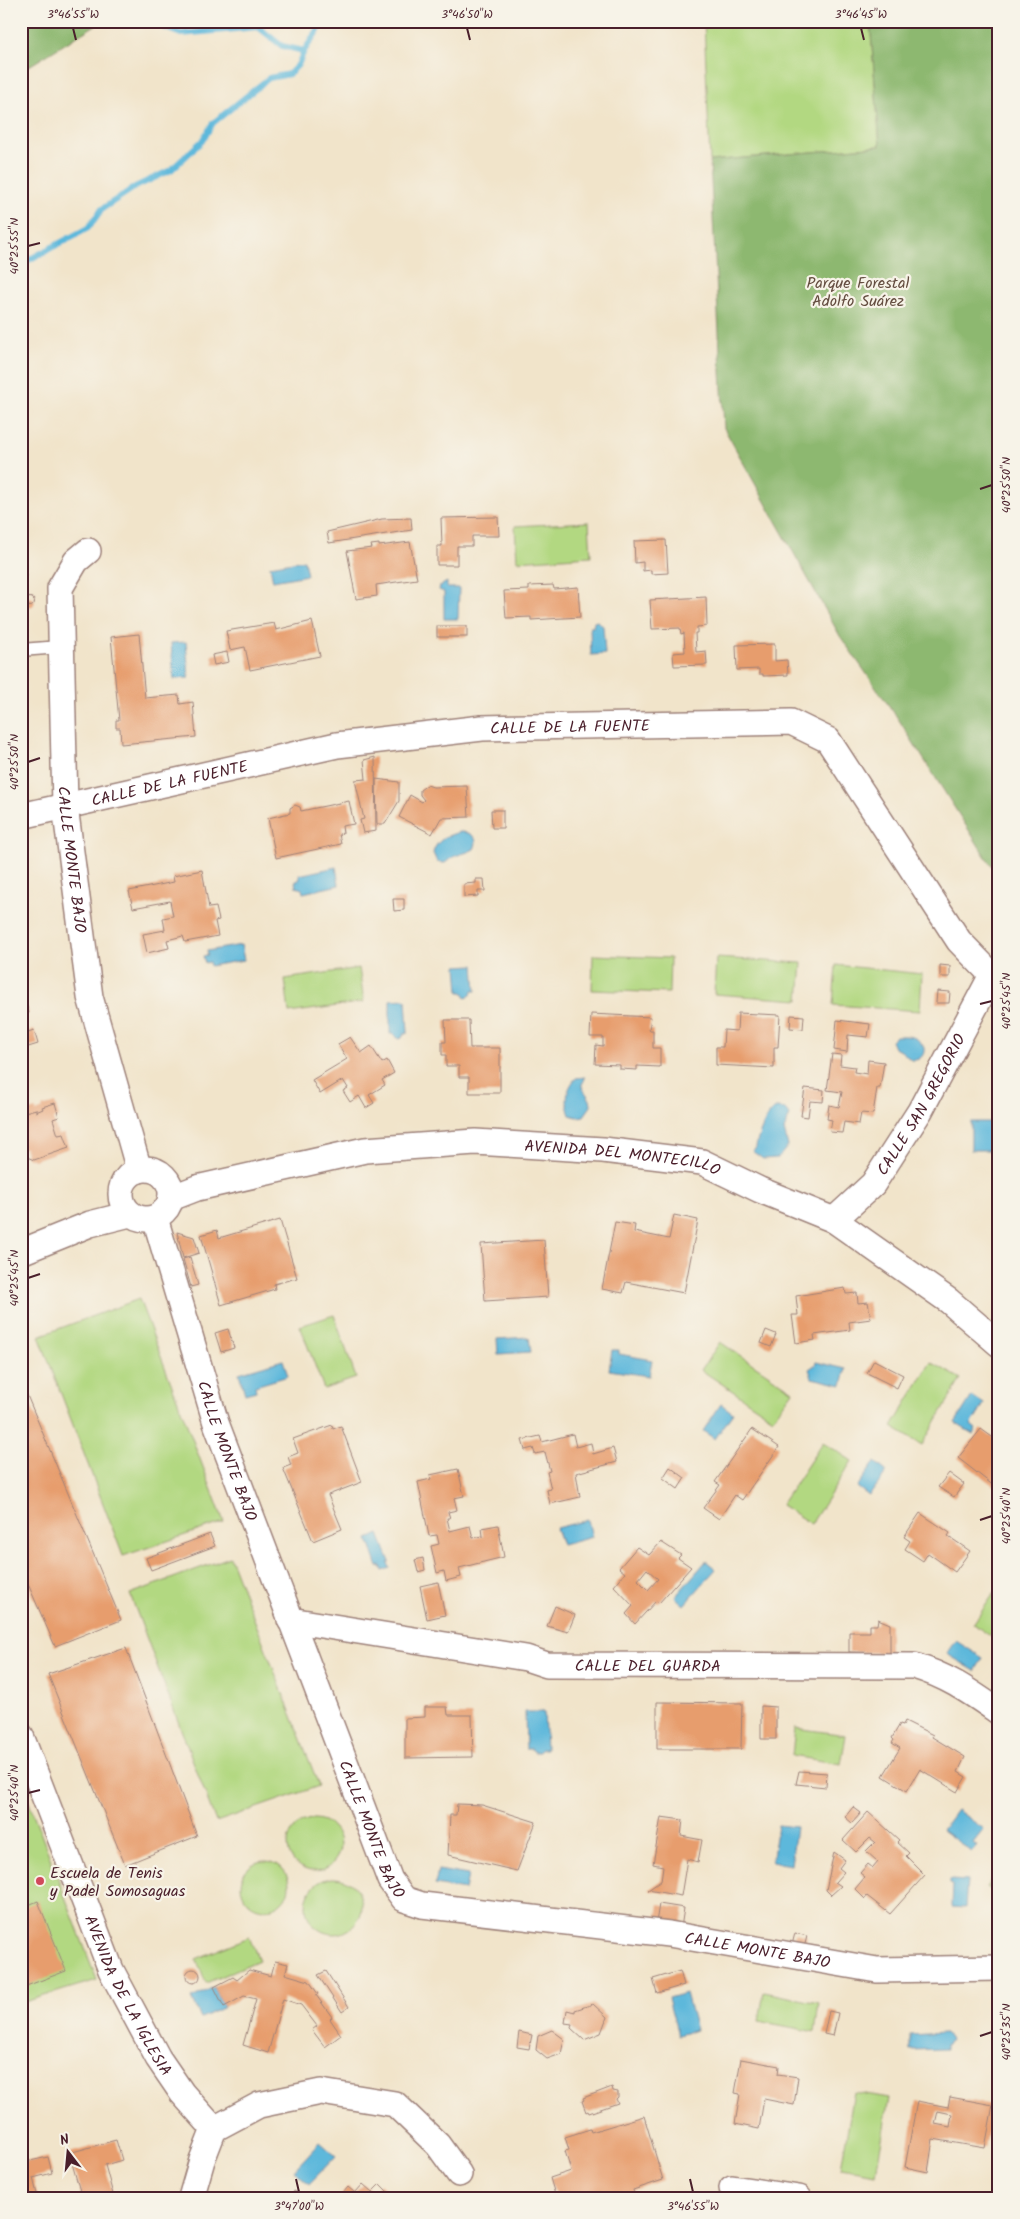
<svg xmlns="http://www.w3.org/2000/svg" width="1020" height="2219" font-family="Kalam,sans-serif">
  <rect width="100%" height="100%" fill="#f7f3e8"/>
  <filter id="ink" filterUnits="userSpaceOnUse"><feTurbulence type="fractalNoise" baseFrequency=".02" numOctaves="2"/><feDisplacementMap in="SourceGraphic" scale="10" xChannelSelector="R" yChannelSelector="G"/><feConvolveMatrix kernelMatrix="1 2 1 2 8 2 1 2 1" color-interpolation-filters="sRGB"/></filter>
  <filter id="wash" filterUnits="userSpaceOnUse"><feTurbulence type="fractalNoise" baseFrequency=".0096" numOctaves="4" result="noise"/><feDisplacementMap in="SourceGraphic" scale="20" xChannelSelector="R" yChannelSelector="G"/><feGaussianBlur stdDeviation="1.12" result="paint"/><feColorMatrix in="noise" values="0 0 0 0 0 0 0 0 0 0 0 0 0 0 0 0 0 1.4 0 .05"/><feComposite in="paint" operator="in"/></filter>
  <g filter="url(#wash)">
    <rect width="100%" height="100%" fill="#f1e4ca"/>
    <!-- green -->
    <g fill="#b2d881" stroke="#7e7c56">
      <polygon points="704,21 870,21 880,146 710,161"/>
      <polygon points="589,522 591,556 517,561 515,526"/>
      <polygon points="593,955 670,958 669,993 592,990"/>
      <polygon points="716,958 802,963 799,1000 714,994"/>
      <polygon points="836,965 922,974 920,1011 833,1005"/>
      <polygon points="359,968 364,1002 289,1013 285,979"/>
      <polygon points="139,1299 224,1522 123,1556 39,1336"/>
      <polygon points="334,1315 356,1378 324,1389 300,1326"/>
      <polygon points="720,1342 793,1391 773,1418 701,1370"/>
      <polygon points="931,1362 961,1379 922,1445 892,1427"/>
      <polygon points="823,1442 852,1461 811,1524 781,1505"/>
      <polygon points="230,1557 319,1786 216,1822 130,1594"/>
      <polygon points="999,1586 999,1642 973,1624"/>
      <polygon points="795,1728 846,1735 841,1764 792,1756"/>
      <polygon points="21,1782 97,1980 21,2003"/>
      <circle cx="314" cy="1845" r="26"/>
      <circle cx="265" cy="1885" r="24"/>
      <polygon points="999,1869 999,1896 986,1887"/>
      <circle cx="334" cy="1906" r="28"/>
      <polygon points="249,1937 259,1960 206,1983 196,1959"/>
      <polygon points="764,1992 819,2003 815,2032 759,2021"/>
      <polygon points="854,2092 889,2098 876,2174 841,2168"/>
    </g>
    <!-- forest -->
    <g fill="#8db86f" stroke="#6c6c4d">
      <polygon points="21,21 102,21 21,71"/>
      <polygon points="870,21 999,21 999,873 989,862 899,720 840,636 724,428 710,161 880,146"/>
    </g>
    <!-- water -->
    <g fill="#5db8db" stroke="#546c83">
      <polygon points="304,560 307,575 273,581 270,566"/>
      <polygon points="447,582 447,588 459,588 458,619 444,619 444,592 439,590 440,586"/>
      <polygon points="597,621 603,626 605,654 591,655 590,627 593,627 594,622"/>
      <polygon points="186,642 189,678 174,679 171,643"/>
      <path d="M460,832C470,832 480,837 474,849C461,856 458,852 445,863L437,862L433,853C436,840 448,835 460,832Z"/>
      <polygon points="336,867 339,885 303,893 302,889 296,887 295,882 300,879 299,875"/>
      <polygon points="241,945 244,960 210,966 209,962 205,963 203,956 208,955 207,951"/>
      <polygon points="474,965 476,991 472,991 471,995 466,997 463,992 459,992 457,966"/>
      <polygon points="406,999 408,1033 404,1033 402,1038 398,1039 394,1034 390,1034 390,1000"/>
      <path d="M896,1036C909,1036 918,1035 924,1048C925,1056 919,1061 911,1060L901,1051L894,1048L891,1041Z"/>
      <path d="M585,1077C585,1080 583,1082 582,1084C580,1089 592,1097 591,1106L584,1116L577,1117L570,1115C565,1101 566,1089 576,1078Z"/>
      <path d="M776,1108L785,1109L790,1115L784,1130L788,1146L778,1158L763,1159L752,1151L756,1148C757,1138 767,1112 776,1108Z"/>
      <rect x="971" y="1122" width="28" height="28"/>
      <polygon points="529,1337 531,1352 498,1354 497,1339"/>
      <polygon points="612,1350 619,1350 619,1354 652,1360 649,1376 609,1370"/>
      <polygon points="283,1360 288,1376 255,1386 256,1391 245,1394 239,1373"/>
      <polygon points="816,1362 846,1369 842,1385 812,1378 809,1369 815,1365"/>
      <polygon points="972,1396 984,1404 971,1425 976,1429 973,1434 955,1423"/>
      <polygon points="721,1404 733,1413 715,1439 703,1431"/>
      <polygon points="875,1462 887,1472 869,1496 857,1487"/>
      <polygon points="588,1520 592,1537 562,1545 556,1528"/>
      <polygon points="379,1534 390,1562 388,1563 390,1568 383,1571 381,1566 378,1567 368,1539"/>
      <polygon points="706,1561 716,1569 684,1605 675,1597"/>
      <polygon points="956,1641 983,1658 975,1671 947,1654"/>
      <polygon points="525,1712 544,1712 546,1749 541,1749 539,1752 534,1752 532,1749 526,1749"/>
      <polygon points="957,1810 984,1829 973,1843 977,1846 972,1852 942,1830"/>
      <polygon points="778,1825 796,1827 791,1865 772,1862"/>
      <polygon points="438,1870 468,1875 465,1890 435,1885"/>
      <polygon points="950,1880 967,1881 965,1908 952,1907 953,1885 950,1884"/>
      <polygon points="214,1987 224,2007 201,2018 192,1998"/>
      <polygon points="686,1993 696,2030 678,2035 668,1998"/>
      <polygon points="945,2033 950,2040 946,2045 946,2049 910,2050 910,2035"/>
      <polygon points="320,2142 336,2156 309,2184 294,2170"/>
    </g>
    <g fill="none" stroke-linecap="round" stroke-linejoin="round">
      <!-- stream -->
      <g stroke="#5db8db" stroke-width="6">
        <polyline points="147,21 181,34 258,27 282,46 304,51"/>
        <polyline points="21,264 88,228 102,209 135,187 171,170 202,141 213,123 269,78 289,74 298,65 304,51 324,21"/>
      </g>
    </g>
    <g id="blocks">
      <!-- building -->
      <g fill="#e79d6d" fill-rule="evenodd">
        <polygon points="498,517 499,536 472,536 472,546 457,546 457,565 437,565 437,546 442,546 441,518"/>
        <polygon points="411,518 412,530 329,543 327,532 382,519"/>
        <polygon points="666,540 668,573 651,574 651,570 643,571 643,562 635,563 634,541"/>
        <polygon points="410,542 417,579 376,585 377,596 356,599 347,551 372,548 371,545 379,544 379,546"/>
        <polygon points="22,560 26,576 21,577 21,561"/>
        <polygon points="553,585 554,589 578,587 580,617 531,620 531,617 506,618 504,591 529,590 529,586"/>
        <polygon points="706,597 707,626 697,627 697,633 695,633 696,652 706,651 707,665 674,666 673,653 685,652 684,633 681,634 680,628 652,629 650,600"/>
        <circle cx="30" cy="602" r="4.5"/>
        <polygon points="21,605 27,623 21,625"/>
        <polygon points="312,621 320,656 250,670 245,647 230,650 226,631 274,623 276,630"/>
        <rect x="437" y="626" width="30" height="11"/>
        <polygon points="139,634 145,698 179,695 180,704 193,702 196,737 121,744 120,728 116,728 116,720 119,720 111,637"/>
        <polygon points="775,644 775,661 787,660 788,675 763,676 763,674 759,674 759,669 737,670 736,645"/>
        <polygon points="227,652 229,662 214,665 212,655"/>
        <polygon points="375,757 376,831 363,833 360,820 364,819 355,780 366,779 364,760"/>
        <polygon points="376,779 399,782 399,801 385,824 377,824"/>
        <polygon points="427,785 433,787 467,786 469,817 441,818 432,834 399,817 410,795 422,802 424,800 420,795 420,790"/>
        <polygon points="349,801 354,824 342,826 343,833 339,834 341,844 276,858 268,818 290,813 290,808 295,805 300,807 301,811"/>
        <polygon points="491,810 503,810 503,828 492,828"/>
        <polygon points="202,870 209,908 216,907 219,920 215,921 218,936 185,942 183,936 167,940 169,948 147,953 143,934 165,930 163,918 173,916 170,901 133,908 129,891 174,882 173,876"/>
        <polygon points="476,879 484,879 485,891 478,891 478,896 464,897 464,884 476,883"/>
        <polygon points="393,899 404,899 404,910 394,911"/>
        <polygon points="940,965 950,966 950,977 940,977"/>
        <polygon points="937,991 950,992 949,1003 936,1003"/>
        <polygon points="24,999 29,1013 23,1015 28,1032 34,1030 38,1044 25,1048 23,1045 21,1046 21,1000"/>
        <polygon points="738,1013 780,1015 778,1047 774,1047 774,1068 716,1065 716,1047 723,1047 724,1030 737,1031"/>
        <polygon points="591,1014 651,1017 649,1030 653,1030 653,1048 660,1048 660,1067 637,1066 637,1070 620,1069 620,1065 595,1064 596,1045 603,1046 603,1037 590,1037"/>
        <polygon points="791,1015 804,1016 803,1029 790,1028"/>
        <polygon points="445,1020 469,1020 470,1048 500,1048 500,1093 469,1093 469,1077 459,1077 459,1066 446,1066 446,1055 442,1055 442,1042 446,1042"/>
        <polygon points="837,1020 870,1024 868,1037 848,1035 847,1052 834,1050"/>
        <polygon points="350,1037 361,1053 371,1046 382,1063 387,1060 394,1073 382,1080 385,1085 369,1095 374,1103 366,1108 359,1096 350,1102 343,1091 348,1088 343,1080 320,1094 312,1080 347,1059 338,1044"/>
        <polygon points="832,1054 841,1055 840,1065 855,1067 854,1072 867,1074 868,1060 884,1062 880,1088 877,1088 873,1114 861,1113 859,1124 844,1122 842,1133 830,1132 832,1120 827,1119 829,1105 839,1107 842,1092 827,1090"/>
        <polygon points="805,1088 824,1090 823,1102 810,1101 808,1117 801,1116"/>
        <polygon points="55,1103 59,1117 53,1119 58,1135 64,1134 69,1148 34,1160 27,1157 25,1148 21,1149 21,1113 36,1109 36,1112 43,1109 42,1107"/>
        <polygon points="674,1215 698,1220 684,1293 626,1282 623,1293 602,1289 615,1222 635,1225 634,1232 669,1239"/>
        <polygon points="280,1220 297,1278 274,1284 275,1289 221,1305 201,1235 217,1230 219,1238"/>
        <polygon points="177,1232 194,1237 199,1253 183,1258"/>
        <polygon points="544,1240 548,1297 485,1301 481,1244"/>
        <polygon points="190,1257 198,1285 191,1287 183,1259"/>
        <polygon points="845,1288 846,1294 857,1293 858,1303 868,1302 871,1319 849,1322 850,1330 814,1335 815,1340 796,1343 792,1315 798,1315 796,1296"/>
        <polygon points="228,1329 234,1348 221,1352 215,1333"/>
        <polygon points="766,1330 776,1334 771,1347 761,1343"/>
        <polygon points="874,1360 903,1375 897,1388 867,1373"/>
        <polygon points="21,1381 121,1620 55,1646 21,1568"/>
        <polygon points="332,1425 333,1429 341,1426 362,1482 328,1495 342,1529 313,1541 283,1468 291,1465 288,1457 298,1453 293,1439"/>
        <polygon points="752,1429 779,1447 742,1500 735,1495 719,1519 703,1508 720,1485 715,1482"/>
        <polygon points="981,1429 999,1442 999,1490 958,1458"/>
        <polygon points="573,1434 576,1447 591,1443 593,1454 613,1448 617,1462 576,1473 580,1497 550,1504 547,1490 551,1489 547,1472 550,1471 545,1452 535,1454 533,1448 525,1450 522,1440 540,1436 542,1442"/>
        <polygon points="670,1467 685,1478 678,1489 663,1478"/>
        <polygon points="458,1469 464,1496 454,1498 457,1510 448,1512 450,1518 447,1518 450,1531 470,1526 473,1538 483,1536 482,1528 498,1525 504,1557 459,1568 461,1577 446,1581 444,1571 437,1573 431,1546 439,1544 437,1535 429,1536 418,1482 431,1479 430,1475"/>
        <polygon points="949,1473 964,1484 954,1497 938,1487"/>
        <polygon points="920,1513 950,1533 948,1536 970,1551 955,1572 928,1553 923,1561 905,1549 910,1541 904,1537"/>
        <polygon points="210,1534 215,1546 151,1570 146,1558"/>
        <path d="M661,1542L681,1555L678,1558L691,1567L659,1603L656,1601L635,1624L626,1614L633,1606L614,1586L625,1573L619,1568L637,1547L649,1555ZM647,1569L658,1579L648,1590L638,1580Z"/>
        <polygon points="423,1558 425,1570 418,1572 415,1560"/>
        <polygon points="438,1582 445,1615 427,1619 420,1586"/>
        <polygon points="555,1606 575,1615 568,1632 547,1626"/>
        <polygon points="878,1619 890,1624 890,1653 849,1652 849,1632 870,1632 870,1625 877,1625"/>
        <polygon points="126,1648 197,1836 125,1865 48,1674"/>
        <polygon points="657,1702 742,1703 741,1749 657,1749"/>
        <polygon points="761,1706 776,1707 776,1739 761,1739"/>
        <polygon points="425,1707 447,1707 448,1715 472,1715 473,1757 405,1758 405,1718 425,1717"/>
        <polygon points="905,1721 933,1735 932,1737 965,1757 958,1772 966,1777 957,1792 920,1769 907,1791 883,1776 900,1748 892,1743 894,1740 892,1738 900,1724 903,1725"/>
        <polygon points="799,1771 827,1773 826,1787 796,1784"/>
        <polygon points="457,1804 482,1805 536,1822 517,1871 448,1855 450,1815 456,1815"/>
        <polygon points="853,1807 861,1813 852,1823 845,1817"/>
        <polygon points="868,1812 899,1840 897,1842 909,1853 906,1856 925,1875 890,1914 867,1896 865,1899 855,1889 865,1877 860,1873 868,1864 873,1868 878,1862 866,1851 875,1842 870,1838 856,1852 843,1840"/>
        <polygon points="661,1817 683,1820 681,1836 702,1840 698,1862 687,1859 681,1896 648,1890 661,1881 663,1866 653,1864"/>
        <polygon points="834,1852 845,1860 839,1868 844,1872 835,1882 841,1886 831,1895 826,1890"/>
        <polygon points="38,1901 66,1971 21,1988 21,1908"/>
        <polygon points="659,1904 684,1908 681,1928 656,1923"/>
        <polygon points="795,1933 807,1936 804,1948 792,1945"/>
        <polygon points="275,1961 288,1964 285,1974 309,1981 318,1994 316,1995 332,2017 330,2019 341,2035 325,2047 312,2030 317,2026 301,2005 283,1999 268,2053 243,2045 256,1999 244,1996 224,2007 214,1987 233,1977 237,1980 249,1970 271,1976"/>
        <circle cx="193" cy="1976" r="7"/>
        <polygon points="326,1971 349,2007 342,2012 318,1975"/>
        <polygon points="680,1971 684,1985 657,1993 653,1979"/>
        <polygon points="593,2004 607,2017 601,2033 584,2040 571,2028 572,2024 565,2023 567,2010 575,2012 575,2010"/>
        <polygon points="829,2011 838,2013 833,2036 824,2034"/>
        <polygon points="552,2030 564,2039 561,2054 547,2059 536,2050 538,2036"/>
        <polygon points="519,2032 532,2035 529,2049 517,2047"/>
        <polygon points="741,2059 779,2066 778,2074 798,2077 794,2105 764,2099 759,2129 735,2124 740,2094 735,2093"/>
        <polygon points="612,2087 613,2091 618,2092 618,2097 616,2099 618,2103 589,2113 588,2111 586,2112 582,2101 584,2100 583,2098"/>
        <path d="M950,2097L993,2105L985,2148L933,2139L928,2172L905,2167L917,2101L948,2107ZM938,2111L952,2114L950,2127L935,2124Z"/>
        <polygon points="644,2116 663,2180 633,2190 635,2198 556,2198 550,2178 571,2171 565,2151 569,2150 565,2137 590,2129 591,2132"/>
        <polygon points="116,2140 122,2160 105,2165 114,2198 82,2198 69,2153"/>
        <polygon points="48,2157 52,2173 33,2178 38,2198 21,2198 21,2163"/>
        <polygon points="363,2184 372,2192 380,2184 394,2198 339,2198 348,2187 355,2193"/>
        <polygon points="294,2191 310,2198 291,2198"/>
      </g>
    </g>
  </g>
  <g filter="url(#ink)">
    <use href="#blocks" fill-opacity="0" stroke="#9e827a" stroke-width="1"/>
    <g fill="none" stroke-linecap="round" stroke-linejoin="round">
      <!-- lane casing -->
      <g stroke="#9e827a" stroke-width="15">
        <polyline id="lane" points="21,650 60,647"/>
      </g>
      <!-- street casing -->
      <g stroke="#9e827a" stroke-width="28">
        <g id="street">
          <path id="s1" d="M88,551L76,561L60,588L65,806L90,997L139,1170"/>
          <path id="s2" d="M21,816L337,745L482,728L791,722L828,740L959,941L992,975H999"/>
          <circle cx="146" cy="1194" r="25"/>
          <path id="s3" d="M171,1198L197,1188L365,1150L475,1142L603,1150L702,1162L760,1190L834,1220L949,1301L999,1344"/>
          <path id="s4" d="M155,1218L216,1423L390,1880L404,1899L422,1905L669,1934L877,1970L999,1968"/>
          <path id="s5" d="M834,1220L873,1184L920,1111L992,975"/>
          <polyline points="21,1252 90,1224 130,1214"/>
          <path id="s6" d="M290,1620L526,1658L547,1665L914,1666C948,1676 970,1692 999,1712"/>
          <path id="s7" d="M21,1736L111,1970L158,2058L182,2093L214,2129"/>
          <polyline points="732,2188 799,2198"/>
          <polyline points="191,2198 202,2160 214,2129 259,2105 321,2092 395,2104 438,2145 459,2174"/>
        </g>
      </g>
      <!-- lane -->
      <use href="#lane" stroke="#fff" stroke-width="12"/>
      <!-- street -->
      <use href="#street" stroke="#fff" stroke-width="25"/>
    </g>
  </g>
  <!-- ticks -->
  <path fill="none" stroke="#4a1f2b" stroke-width="2" d="M73,28L76,40M467,28L470,40M861,28L864,40M28,246L40,243M980,489L992,485M28,762L40,758M980,1004L992,1001M28,1278L40,1274M980,1520L992,1516M28,1793L40,1790M980,2036L992,2032M296,2179L299,2192M690,2179L693,2192"/>
  <!-- markers -->
  <circle fill="#d1495b" stroke="#f7f3e8" stroke-width="2" cx="40" cy="1881" r="5"/>
  <g text-anchor="middle" stroke-width="4.5" stroke-linejoin="round" paint-order="stroke">
    <!-- park labels -->
    <g font-size="16" fill="#644d40" stroke="#f7f3e8">
      <text x="858" y="288">Parque Forestal<tspan x="858" dy="18">Adolfo Suárez</tspan></text>
    </g>
    <!-- street labels -->
    <g font-size="16" fill="#4a1f2b" stroke="#f7f3e8">
      <text dy="6" stroke="none"><textPath href="#s2" startOffset="558">CALLE DE LA FUENTE</textPath></text>
      <text dy="6" stroke="none"><textPath href="#s2" startOffset="152">CALLE DE LA FUENTE</textPath></text>
      <text dy="6" stroke="none"><textPath href="#s1" startOffset="319">CALLE MONTE BAJO</textPath></text>
      <text dy="6" stroke="none"><textPath href="#s5" startOffset="146">CALLE SAN GREGORIO</textPath></text>
      <text dy="6" stroke="none"><textPath href="#s3" startOffset="459">AVENIDA DEL MONTECILLO</textPath></text>
      <text dy="6" stroke="none"><textPath href="#s4" startOffset="244">CALLE MONTE BAJO</textPath></text>
      <text dy="6" stroke="none"><textPath href="#s6" startOffset="362">CALLE DEL GUARDA</textPath></text>
      <text dy="6" stroke="none"><textPath href="#s4" startOffset="649">CALLE MONTE BAJO</textPath></text>
      <text dy="6" stroke="none"><textPath href="#s4" startOffset="1084">CALLE MONTE BAJO</textPath></text>
      <text dy="6" stroke="none"><textPath href="#s7" startOffset="281">AVENIDA DE LA IGLESIA</textPath></text>
    </g>
    <!-- poi labels -->
    <g font-size="16" fill="#4a1f2b" stroke="#f7f3e8" text-anchor="start">
      <text x="50" y="1878">Escuela de Tenis<tspan x="50" dy="18">y Padel Somosaguas</tspan></text>
    </g>
  </g>
  <!-- margin -->
  <rect width="1020" height="2219" fill="none" stroke="#f7f3e8" stroke-width="55"/>
  <!-- north arrow -->
  <g transform="translate(68 2152) rotate(344)" stroke="#f7f3e8" stroke-width="4" paint-order="stroke">
  <path d="M0-4L9 19L0 12L-9 19Z" fill="#4a1f2b"/>
  <text y="-8" font-size="14" font-weight="bold" text-anchor="middle" fill="#4a1f2b">N</text>
  </g>
  <rect x="28" y="28" width="964" height="2164" fill="none" stroke="#4a1f2b" stroke-width="2"/>
  <g font-size="12" text-anchor="middle" fill="#4a1f2b">
    <text x="73" y="18">3°46'55"W</text>
    <text x="467" y="18">3°46'50"W</text>
    <text x="861" y="18">3°46'45"W</text>
    <text transform="translate(14 246) rotate(-90)" y="4">40°25'55"N</text>
    <text transform="translate(1006 485) rotate(-90)" y="4">40°25'50"N</text>
    <text transform="translate(14 762) rotate(-90)" y="4">40°25'50"N</text>
    <text transform="translate(1006 1001) rotate(-90)" y="4">40°25'45"N</text>
    <text transform="translate(14 1278) rotate(-90)" y="4">40°25'45"N</text>
    <text transform="translate(1006 1516) rotate(-90)" y="4">40°25'40"N</text>
    <text transform="translate(14 1793) rotate(-90)" y="4">40°25'40"N</text>
    <text transform="translate(1006 2032) rotate(-90)" y="4">40°25'35"N</text>
    <text x="299" y="2210">3°47'00"W</text>
    <text x="693" y="2210">3°46'55"W</text>
  </g>
</svg>
